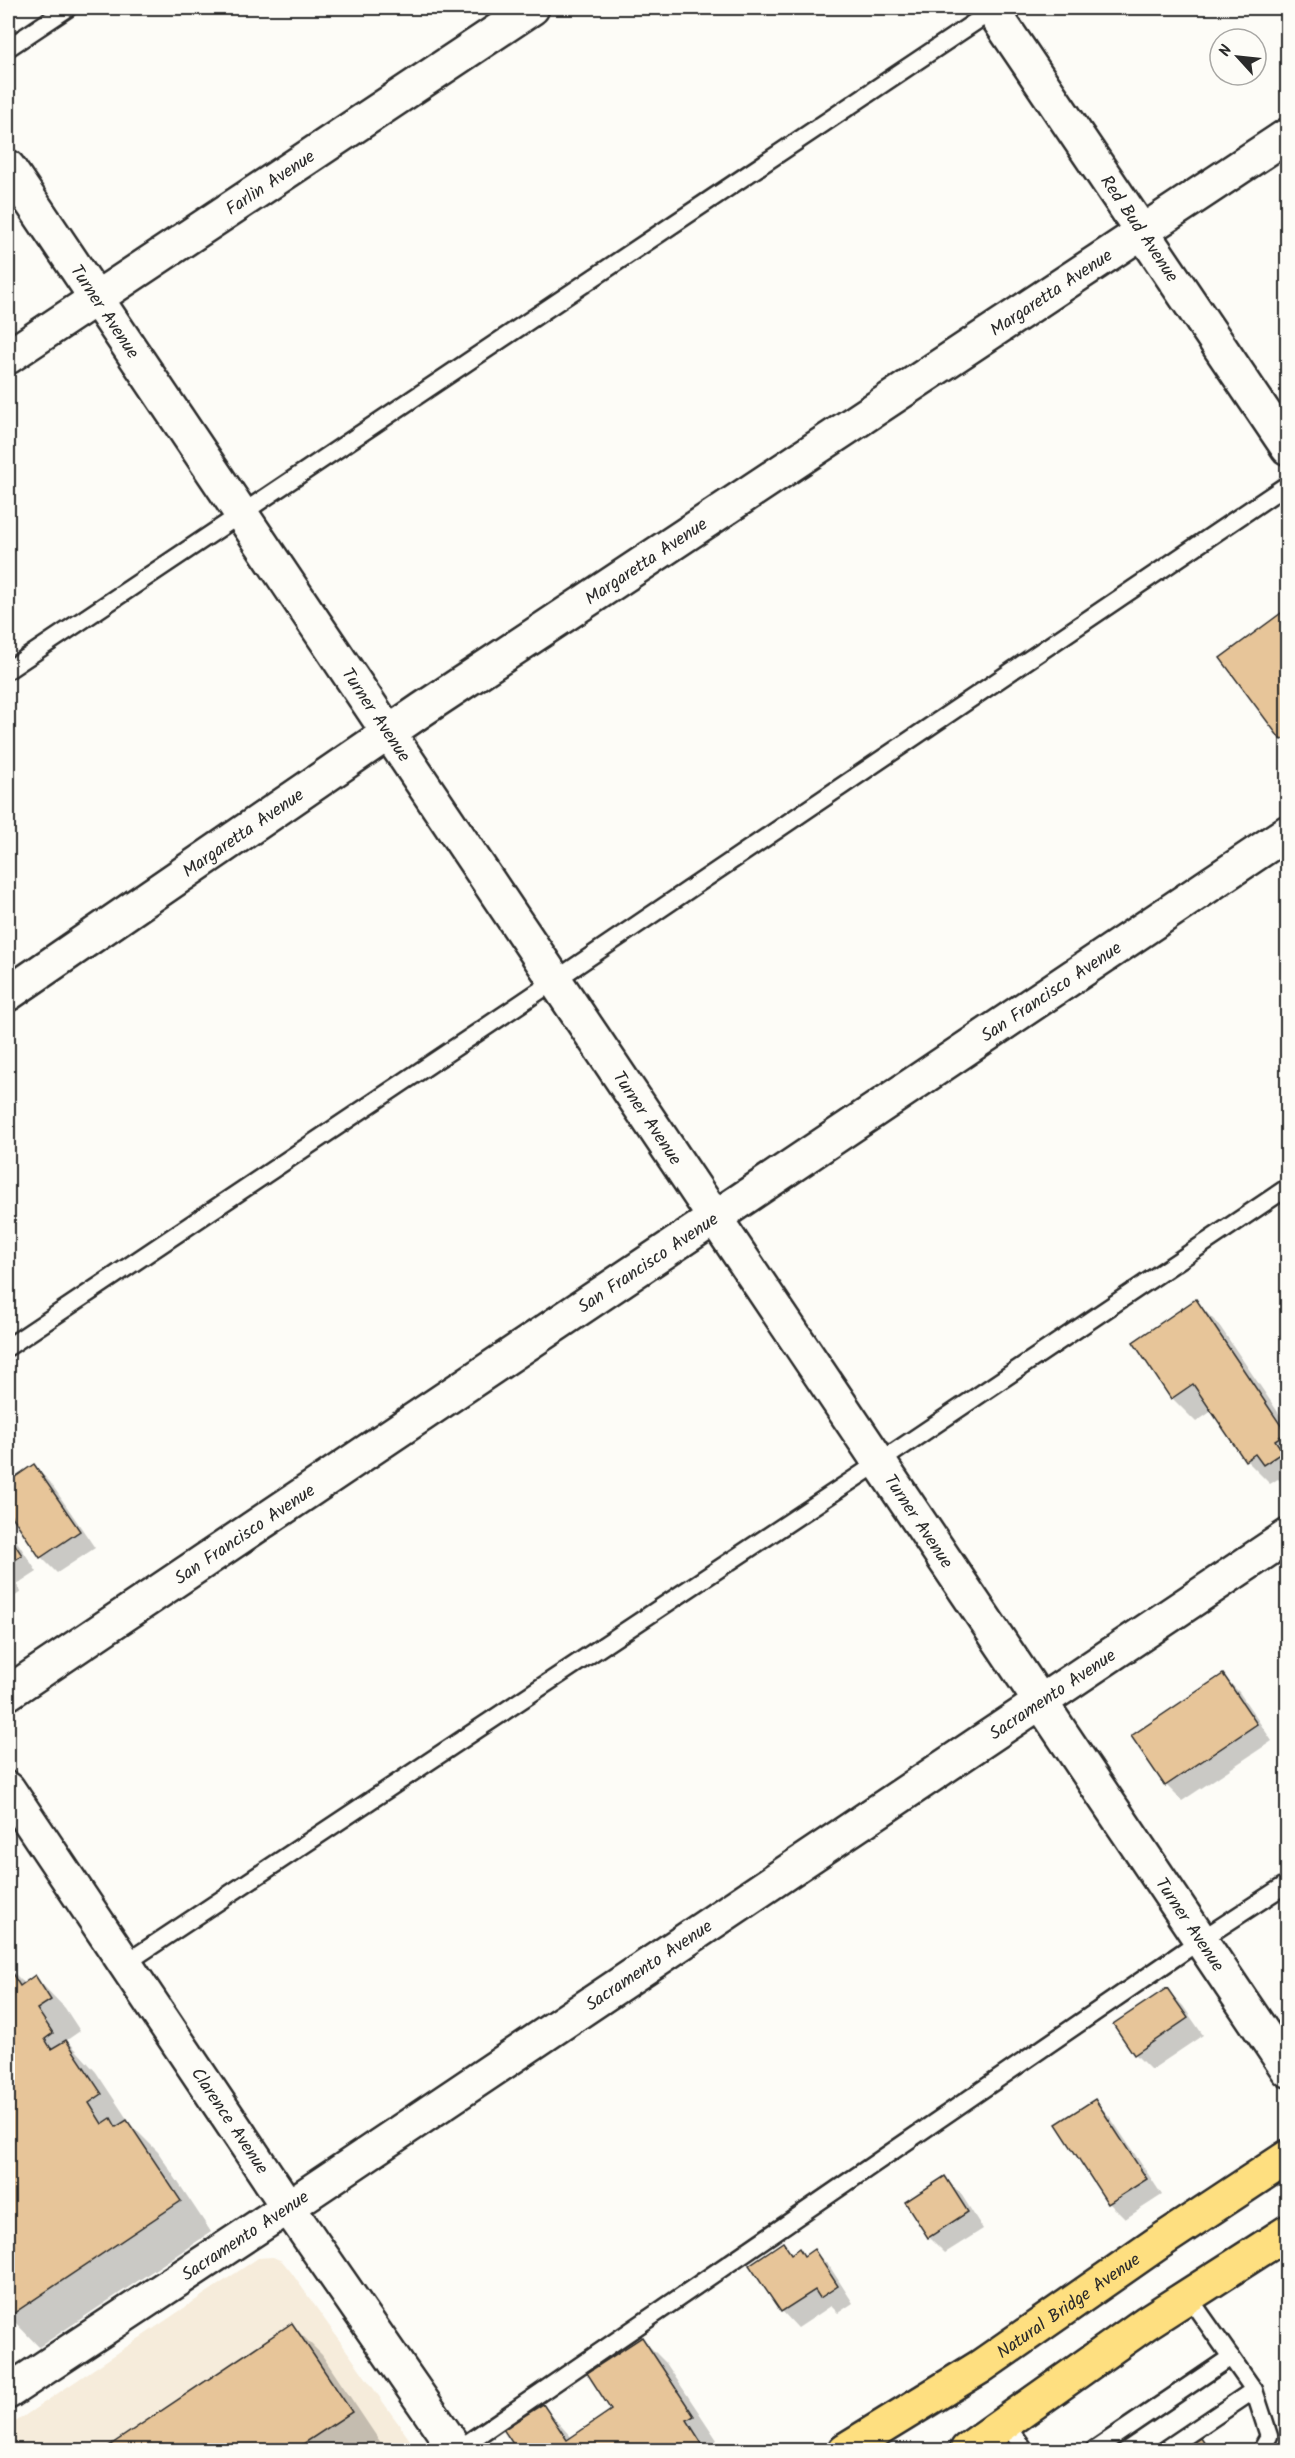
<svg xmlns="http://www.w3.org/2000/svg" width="1295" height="2458" font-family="Kalam,sans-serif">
  <rect width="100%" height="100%" fill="#fdfcf7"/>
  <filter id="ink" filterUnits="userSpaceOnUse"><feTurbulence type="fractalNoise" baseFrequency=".0167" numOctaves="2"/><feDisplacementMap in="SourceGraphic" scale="12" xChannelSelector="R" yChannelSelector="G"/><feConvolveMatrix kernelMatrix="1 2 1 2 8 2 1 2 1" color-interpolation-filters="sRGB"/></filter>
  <g filter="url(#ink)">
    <!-- built -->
    <polygon fill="#f6ecdb" points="273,2257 282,2261 291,2272 417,2450 8,2450 8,2427 258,2258"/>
    <!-- shadow -->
    <g fill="#0003">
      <polygon points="1288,610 1288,744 1222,659"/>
      <polygon points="1195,1301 1219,1325 1288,1427 1288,1488 1278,1479 1270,1484 1246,1460 1212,1411 1196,1422 1172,1398"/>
      <polygon points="34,1466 50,1482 95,1548 57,1573 41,1557 8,1508 8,1484"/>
      <polygon points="8,1528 37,1572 17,1585 21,1592 8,1601"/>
      <polygon points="1223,1676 1239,1692 1272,1741 1182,1801 1166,1785 1133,1736"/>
      <polygon points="8,1967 25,1984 35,1977 65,2008 80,2031 67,2040 96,2072 131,2125 158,2152 211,2232 39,2347 8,2315"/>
      <polygon points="1167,1990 1183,2006 1203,2035 1151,2070 1135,2054"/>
      <polygon points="1094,2100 1110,2117 1162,2195 1125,2219 1109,2203"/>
      <polygon points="945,2178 961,2194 983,2229 945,2253 929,2237"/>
      <polygon points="783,2244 793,2254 799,2250 805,2257 814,2251 830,2267 853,2303 838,2313 831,2306 798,2328 782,2311"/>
      <polygon points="292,2325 322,2355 381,2443 370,2450 105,2450"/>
      <polygon points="642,2339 666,2363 717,2440 709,2445 713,2450 519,2450 505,2430 543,2406 572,2438 613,2411"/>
      <polygon points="1199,2437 1212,2450 1177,2450"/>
    </g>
    <!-- building -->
    <g fill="#e7c599" stroke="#2b2b2b" stroke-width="1.5">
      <polygon points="1288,608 1288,736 1281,740 1220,658"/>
      <polygon points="1196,1299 1286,1433 1275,1440 1283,1452 1263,1465 1255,1454 1245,1461 1193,1384 1171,1399 1133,1342"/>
      <polygon points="34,1464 80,1531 40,1558 8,1510 8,1482"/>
      <polygon points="8,1534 22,1555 8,1565"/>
      <polygon points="1223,1674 1257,1724 1165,1786 1131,1736"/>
      <polygon points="8,1967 20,1986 35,1975 51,2000 37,2009 53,2033 45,2039 51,2049 66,2040 102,2094 89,2103 102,2124 111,2118 116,2127 127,2120 181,2201 8,2317"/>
      <polygon points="1167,1988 1188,2018 1134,2055 1113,2024"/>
      <polygon points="1095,2099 1147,2179 1108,2204 1056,2124"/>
      <polygon points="945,2176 968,2212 928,2238 905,2202"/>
      <polygon points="783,2242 791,2254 799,2248 804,2256 814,2249 838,2286 820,2298 815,2290 781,2312 749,2265"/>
      <polygon points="292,2323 352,2412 294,2450 103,2450"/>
      <polygon points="642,2337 694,2416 687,2420 706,2450 517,2450 503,2429 543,2404 567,2440 611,2410 587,2373"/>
      <polygon points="1199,2435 1209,2450 1175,2450"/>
    </g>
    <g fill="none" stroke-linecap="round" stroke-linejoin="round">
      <!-- lane casing -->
      <g stroke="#2b2b2b" stroke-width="21">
        <g id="lane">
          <polyline points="8,48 68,8"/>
          <polyline points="8,670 996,8"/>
          <polyline points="8,1347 517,1006 1288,484"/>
          <polyline points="126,1963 878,1463 1288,1187"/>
          <polyline points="1188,2296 1254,2390 1269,2436 1261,2450"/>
          <polyline points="1006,2423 1025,2450"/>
          <polyline points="457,2450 1199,1941 1288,1883"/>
          <polyline points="1094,2450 1231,2357"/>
          <polyline points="1165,2450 1254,2390"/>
        </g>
      </g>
      <!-- street casing -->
      <g stroke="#2b2b2b" stroke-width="38">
        <g id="street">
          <path id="s1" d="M991,8L1288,448"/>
          <path id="s2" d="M8,167L1288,2070"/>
          <path id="s3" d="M8,357L532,8"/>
          <path id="s4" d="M8,994L423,709L1288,135"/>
          <path id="s5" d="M8,1693L1288,832"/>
          <path id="s6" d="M8,1789L288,2207L456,2450"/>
          <path id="s7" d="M8,2392L288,2207L1288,1536"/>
        </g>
      </g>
      <!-- primary casing -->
      <g stroke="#2b2b2b" stroke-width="38">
        <g id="primary">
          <path id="s8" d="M845,2450L980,2367L1158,2243L1288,2157"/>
          <polyline points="967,2450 1146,2323 1288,2232"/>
        </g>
      </g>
      <!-- lane -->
      <use href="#lane" stroke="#fdfcf7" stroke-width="16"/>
      <!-- street -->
      <use href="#street" stroke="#fdfcf7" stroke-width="33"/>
      <!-- primary -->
      <use href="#primary" stroke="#fedf80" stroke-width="33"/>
    </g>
  </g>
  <g text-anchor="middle" stroke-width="4.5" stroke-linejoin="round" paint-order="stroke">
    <!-- street labels -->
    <g font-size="18" fill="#2b2b2b" stroke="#fdfcf7">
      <text dy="6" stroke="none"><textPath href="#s3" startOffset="315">Farlin Avenue</textPath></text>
      <text dy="6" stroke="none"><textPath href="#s1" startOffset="266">Red Bud Avenue</textPath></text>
      <text dy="6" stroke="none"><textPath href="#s4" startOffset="1257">Margaretta Avenue</textPath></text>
      <text dy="6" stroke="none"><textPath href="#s2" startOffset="174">Turner Avenue</textPath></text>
      <text dy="6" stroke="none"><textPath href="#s4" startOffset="771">Margaretta Avenue</textPath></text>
      <text dy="6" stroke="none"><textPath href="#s2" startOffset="660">Turner Avenue</textPath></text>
      <text dy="6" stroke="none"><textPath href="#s4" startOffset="285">Margaretta Avenue</textPath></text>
      <text dy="6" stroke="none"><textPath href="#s5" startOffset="1257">San Francisco Avenue</textPath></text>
      <text dy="6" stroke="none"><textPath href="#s2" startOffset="1146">Turner Avenue</textPath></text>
      <text dy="6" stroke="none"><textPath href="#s5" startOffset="771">San Francisco Avenue</textPath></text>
      <text dy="6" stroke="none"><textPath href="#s2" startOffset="1632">Turner Avenue</textPath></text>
      <text dy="6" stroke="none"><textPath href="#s5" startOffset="285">San Francisco Avenue</textPath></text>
      <text dy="6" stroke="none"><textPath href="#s7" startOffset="1256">Sacramento Avenue</textPath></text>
      <text dy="6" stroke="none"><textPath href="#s2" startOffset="2118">Turner Avenue</textPath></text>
      <text dy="6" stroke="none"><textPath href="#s7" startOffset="770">Sacramento Avenue</textPath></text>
      <text dy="6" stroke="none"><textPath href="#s6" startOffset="399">Clarence Avenue</textPath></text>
      <text dy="6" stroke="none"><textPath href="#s7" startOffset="284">Sacramento Avenue</textPath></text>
      <text dy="6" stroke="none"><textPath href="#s8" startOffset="266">Natural Bridge Avenue</textPath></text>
    </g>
  </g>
  <!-- margin -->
  <rect width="1295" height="2458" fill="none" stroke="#fdfcf7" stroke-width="30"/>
  <rect x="15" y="15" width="1265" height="2428" fill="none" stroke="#2b2b2b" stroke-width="2" filter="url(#ink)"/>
  <!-- north arrow -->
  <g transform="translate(1238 57) rotate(297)"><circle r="28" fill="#fdfcf7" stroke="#a9a8a5" stroke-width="1.5"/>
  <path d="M0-4.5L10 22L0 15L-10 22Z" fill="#2b2b2b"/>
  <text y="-9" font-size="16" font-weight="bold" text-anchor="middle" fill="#2b2b2b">N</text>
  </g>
</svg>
